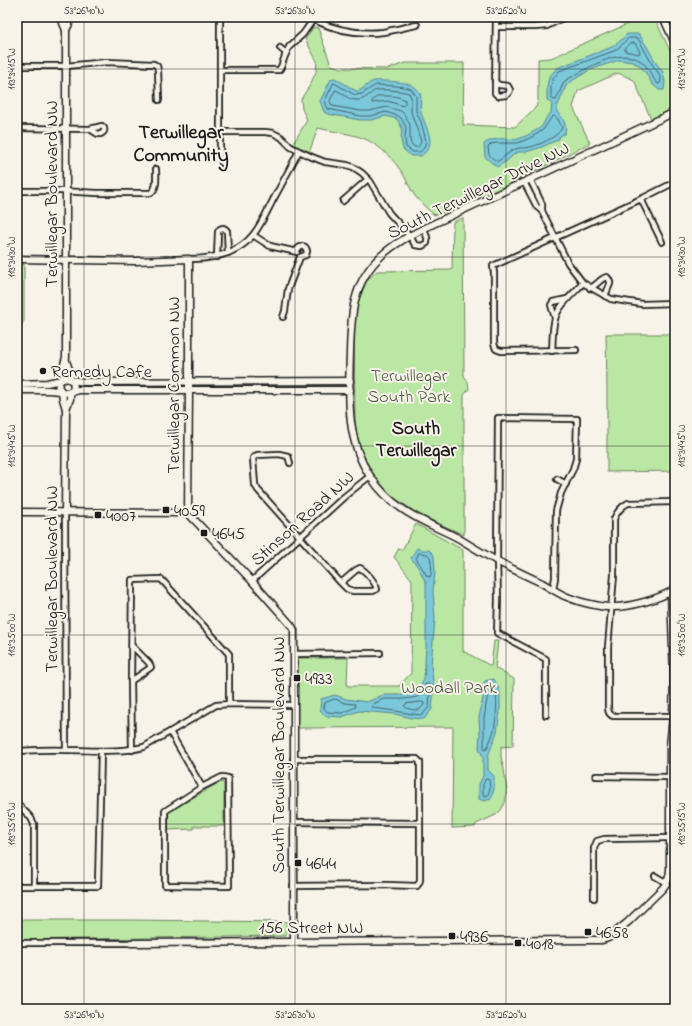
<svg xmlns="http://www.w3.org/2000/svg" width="692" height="1026" font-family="'Indie Flower',sans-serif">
  <rect width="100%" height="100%" fill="#f7f3e8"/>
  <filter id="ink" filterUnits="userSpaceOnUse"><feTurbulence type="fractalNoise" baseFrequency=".025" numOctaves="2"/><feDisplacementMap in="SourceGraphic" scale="8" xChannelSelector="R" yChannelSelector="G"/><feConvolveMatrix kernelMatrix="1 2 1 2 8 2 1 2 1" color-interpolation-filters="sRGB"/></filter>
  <g filter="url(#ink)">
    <!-- green -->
    <g fill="#bbe7a4" stroke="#6c8260">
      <path d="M643,17H654L675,61V108L651,119L634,80L618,73L578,91L573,107L590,143L466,206L434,215C428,209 420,203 415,196C410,189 407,181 403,174C394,160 381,146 365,139C350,133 334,132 318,128L309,153L293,144L307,120L302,109L301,99L310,85L316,72L317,61L305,39L314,27L318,28L331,65L341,68L388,69L405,63H464L463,125L515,127L536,107L538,101V59L551,58Z"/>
      <polygon points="463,218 464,376 468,382 469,389 464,395 464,535 418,514 392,496 382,485 370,469 361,450 358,439 355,424 354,322 358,302 367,280 377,271 452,270 453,222"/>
      <polygon points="17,263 24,264 24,321 20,327 17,327"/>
      <polygon points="606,334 675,334 675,471 607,472 607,385"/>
      <polygon points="416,524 463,550 463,651 491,666 494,641 498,641 495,668 514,679 513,746 501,747 501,757 504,769 507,791 505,803 501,810 496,815 476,824 475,827 452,828 453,727 297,728 298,658 348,658 347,686 399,686 411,673 412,580 394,557 399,548 402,550"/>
      <polygon points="220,782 222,782 224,784 224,826 194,826 194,829 167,830 167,813"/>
      <polygon points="17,920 130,920 287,922 286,936 17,940"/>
    </g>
    <!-- water -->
    <g fill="#7cc8db" stroke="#56838f">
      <path d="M627,34H639L649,50L656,63L663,72L665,82L664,90H659L652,84L646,73L639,65L632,62L620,60L604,65L588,71L567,84L558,105H557V112C563,118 567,124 565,133L559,137V139L542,147L526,152H519L514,154L507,161L497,167L485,157L484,144C491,139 499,138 508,139C511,139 514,140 517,139C523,138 538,130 542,126C545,121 546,116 551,113L552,104L547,100V86L549,77L557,68L612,47L619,42Z"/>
      <path d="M335,78L356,91C363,91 367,83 374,81C381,80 405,82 411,85C415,86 418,90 420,93C422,98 419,106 421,112C423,120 430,133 430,141C430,148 426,152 421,156H411L403,149L401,139L402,128L397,119L386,116L371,120H360L328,114L324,112L320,101L331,79Z"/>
      <polygon points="417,548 421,550 429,550 434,555 435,572 433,591 435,619 431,665 434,688 432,709 424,719 411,718 395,714 359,711 342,717 325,716 320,710 321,699 335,695 346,699 367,702 383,695 404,695 417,693 424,679 426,647 426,583 418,567 411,558"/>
      <polygon points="494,679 500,691 500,712 497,732 488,756 488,770 494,776 494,789 491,799 484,801 479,799 479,784 483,776 483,757 479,748 480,734 479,718 483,698 483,686 485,681"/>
    </g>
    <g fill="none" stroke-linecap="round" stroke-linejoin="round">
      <!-- shore -->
      <g stroke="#426168" stroke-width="1">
        <path d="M629,38H638L652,64L659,74L661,81L660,83L658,84C651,77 649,67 641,61C618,46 586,70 566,80L564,82L556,100H554L551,98V86L553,79L559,71L614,51L622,45Z"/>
        <polygon points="631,43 635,43 640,52 639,54 625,51 625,49"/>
        <polygon points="334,83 355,95 362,94 371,88 376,85 397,86 409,88 412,90 416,96 416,111 421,122 426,141 424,148 420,152 413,152 406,147 405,139 406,127 401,118 398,116 386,112 370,116 361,116 328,109 325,101"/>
        <path d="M336,90C342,92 348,100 355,100C364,101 368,95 374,91C381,88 401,91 409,93L411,97V112L421,141C420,145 419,147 415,147L411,144L410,139V125L404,114L401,111L387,107L370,111H361L332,106L330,101Z"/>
        <path d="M378,96C387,96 398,95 405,100V104L403,106L388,101L372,103V101Z"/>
        <path d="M554,116L558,119L562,128C557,138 537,146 526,148C523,148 520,147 516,149C509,151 504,158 498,161H496L489,155L488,147L491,144L497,143H518L530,138L543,130L551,118Z"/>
        <path d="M419,553L427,554L430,557C431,563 433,571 430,577L427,576L416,558L417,557Z"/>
        <polygon points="426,684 429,684 430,688 429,707 422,715 412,714 396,711 373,708 372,706 373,704 384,699 404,699 418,697 421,695"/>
        <path d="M491,684C500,693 496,718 494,730C492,736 490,742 487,748L485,749L484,747V718L487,699V686L488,685Z"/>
        <polygon points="335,699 345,703 355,704 356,707 342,713 327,712 324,708 325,703"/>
        <path d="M422,702L424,703V705L419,710C415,710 408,710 404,706L406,704Z"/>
        <polygon points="486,779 488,779 489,780 490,788 488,795 485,796 483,795 483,785"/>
      </g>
      <!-- street casing -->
      <g stroke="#1c1c1c" stroke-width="8">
        <g id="street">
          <polyline points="220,17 220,155 222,163"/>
          <path d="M314,20C336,30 359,35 383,32C394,30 406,27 417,25"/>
          <polyline points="496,27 535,27 547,26 565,17"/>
          <polyline points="280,48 286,53"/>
          <polyline points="17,66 66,66 107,62 154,64 157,66 158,70 159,100"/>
          <polyline points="220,70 279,70 281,67 285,56 289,47 303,34 315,17"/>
          <polyline points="495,82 499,85 508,86 510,90 508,94 506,95 498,96 495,93 496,17"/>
          <path d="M17,128L90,129L102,126L104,128C105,131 104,132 101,134H98L90,129"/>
          <path d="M220,132H265L273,133L281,137L291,147L299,151L312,157L325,162L347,165L353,167L362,173L370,181L389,213L410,236L415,245L422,246L427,243C428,237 426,234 423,229"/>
          <polyline points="530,179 542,204 542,211"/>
          <polyline points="524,182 537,207 542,211 568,263 583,283 611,299 642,304 675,303"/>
          <path d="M17,191H60L97,193H150C158,190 156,176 156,169"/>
          <polyline points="641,199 662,242"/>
          <polyline points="343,201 368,179"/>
          <polyline points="253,235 270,246 297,252"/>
          <path d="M217,257L218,232C220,227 224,227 227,231L228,253"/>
          <path d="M189,259C212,259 237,255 253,235C261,225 267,212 273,200C282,184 290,168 299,151"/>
          <path d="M590,288C598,285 600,278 607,277L610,281V284L605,296"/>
          <path d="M283,317L285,311L288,289L300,257L306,255L307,251C305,243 299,247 296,251"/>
          <polyline points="555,318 551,305 553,302 567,299"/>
          <polyline points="576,350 501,351 496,349 494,344 494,273 493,266 641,199 675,182"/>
          <path d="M552,351C553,340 552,329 555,319C558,306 574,293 583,283"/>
          <path d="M290,463L288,456L279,454L257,455L253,458L255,485L258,490L341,583L347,589L353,591H373L377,589C375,582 366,571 360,568L356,570L341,583"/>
          <polyline points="557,479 566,484"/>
          <polyline points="65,513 66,750"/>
          <polyline points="252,581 345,496 370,476"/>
          <polyline points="294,654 380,653"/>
          <polyline points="131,681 150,668 151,667 149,663 132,646"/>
          <polyline points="546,715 546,659 497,633 498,599 497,561 498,418 577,419 576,459 573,469 561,493 556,511 555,578 553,589"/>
          <path d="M673,716H613C608,714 608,710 608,705V647L614,575V519C616,513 622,506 628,503L675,502"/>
          <polyline points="170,732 202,787"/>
          <polyline points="132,750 131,681 132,580 161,579 229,654 229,704"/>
          <path d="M17,751C34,750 50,749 67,750C93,750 119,753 144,747L216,705L229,704L294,705"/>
          <polyline points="293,759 417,759 420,762 420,880 419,883 417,886 386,885 293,886"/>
          <polyline points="596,776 670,777"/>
          <polygon points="222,777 228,778 229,886 165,885 165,811 202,787"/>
          <polyline points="17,803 31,818 34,824 34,886 98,886 101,751"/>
          <polyline points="294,822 419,823"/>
          <polyline points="655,876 667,883"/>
          <polyline points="18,886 34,886"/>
          <polyline points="594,898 594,848 597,841 604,839 670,838"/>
          <polyline points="17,943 131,943"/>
        </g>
      </g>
      <!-- secondary casing -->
      <g stroke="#1c1c1c" stroke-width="9">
        <g id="secondary">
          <polyline points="663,17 675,43"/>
          <polyline points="672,17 675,22"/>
          <polyline points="66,30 69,24 69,17"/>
          <path d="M675,112C613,141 551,170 489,198C470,207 450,216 431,225C413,234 396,242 381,256C352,283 351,315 350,352C349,394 345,439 370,476C378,488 389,500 401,508C419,521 439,528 458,538C471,546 484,554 497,561C512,569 527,576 542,583C551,588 560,595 570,598C580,602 600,607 610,607C628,608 660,599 675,589"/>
          <polyline points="17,259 135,261 189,259 189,390 188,513"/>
          <polyline points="66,361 70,372 70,379"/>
          <polyline points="62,379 62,372 66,357 66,30 63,23 63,17"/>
          <polyline points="71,380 85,382 350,381"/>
          <polyline points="17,384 47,383 61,380"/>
          <polyline points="17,390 48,390 61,391"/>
          <polyline points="62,392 63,399 66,409 65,513"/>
          <path d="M71,392L74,388L73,381L67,378L61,380C59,382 58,385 59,388C63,397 72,391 79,390C85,390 92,390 98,390H350"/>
          <polyline points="66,409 70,399 70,392"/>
          <polyline points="17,512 188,513"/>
          <polyline points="188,513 252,581 291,625 294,630 294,942"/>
          <path d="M131,943L595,940H602L608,938L628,922L663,888C668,882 670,877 670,869V746L673,716L674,677L671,592"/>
        </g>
      </g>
      <!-- street -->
      <use href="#street" stroke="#f7f3e8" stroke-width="4.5"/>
      <!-- secondary -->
      <use href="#secondary" stroke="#f7f3e8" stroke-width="6"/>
    </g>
  </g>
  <!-- ticks -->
  <path fill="none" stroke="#1c1c1c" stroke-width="1" stroke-opacity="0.45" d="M84,17V1009M295,17V1009M506,17V1009M17,69H675M17,257H675M17,446H675M17,635H675M17,824H675"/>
  <!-- markers -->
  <g fill="#1c1c1c" stroke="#f7f3e8" stroke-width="1.5">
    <circle cx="43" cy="371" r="4"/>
    <rect x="162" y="506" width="8" height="8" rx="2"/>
    <rect x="94" y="511" width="8" height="8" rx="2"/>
    <rect x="200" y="529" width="8" height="8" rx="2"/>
    <rect x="293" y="674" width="8" height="8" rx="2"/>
    <rect x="294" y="859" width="8" height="8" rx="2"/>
    <rect x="584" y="928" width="8" height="8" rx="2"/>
    <rect x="448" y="932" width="8" height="8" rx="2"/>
    <rect x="514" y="939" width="8" height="8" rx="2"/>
  </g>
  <g text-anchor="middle" stroke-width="4" stroke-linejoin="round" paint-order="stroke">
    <!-- street labels -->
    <g font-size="18" fill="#1c1c1c" stroke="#f7f3e8">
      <text transform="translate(478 190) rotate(-26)" y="6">South Terwillegar Drive NW</text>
      <text transform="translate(51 194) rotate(-90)" y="6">Terwillegar Boulevard NW</text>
      <text transform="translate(173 385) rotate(-90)" y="6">Terwillegar Common NW</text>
      <text transform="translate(302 518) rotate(-42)" y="6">Stinson Road NW</text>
      <text transform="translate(51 579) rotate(-90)" y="6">Terwillegar Boulevard NW</text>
      <text transform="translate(278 755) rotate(-90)" y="6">South Terwillegar Boulevard NW</text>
      <text x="311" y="933">156 Street NW</text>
    </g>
    <!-- poi labels -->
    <g font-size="18" fill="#1c1c1c" stroke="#f7f3e8" text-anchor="start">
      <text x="51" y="377">Remedy Cafe</text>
      <text x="174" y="516">4059</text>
      <text x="106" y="521">4007</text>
      <text x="212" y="539">4645</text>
      <text x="305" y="684">4933</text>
      <text x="306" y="869">4644</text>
      <text x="596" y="938">4658</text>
      <text x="460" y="942">4936</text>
      <text x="526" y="949">4018</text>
    </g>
    <!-- park labels -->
    <g font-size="18" fill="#4c5945" stroke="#f7f3e8">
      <text x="409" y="381">Terwillegar<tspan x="409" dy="21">South Park</tspan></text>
      <text x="449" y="693">Woodall Park</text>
    </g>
    <!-- neighbourhood labels -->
    <g font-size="19" font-weight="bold" fill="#1c1c1c" stroke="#f7f3e8">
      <text x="416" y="434">South<tspan x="416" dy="22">Terwillegar</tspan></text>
    </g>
    <!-- quarter labels -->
    <g font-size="20" font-weight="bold" fill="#1c1c1c" stroke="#f7f3e8">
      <text x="181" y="138">Terwillegar<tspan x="181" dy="23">Community</tspan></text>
    </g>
  </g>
  <!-- margin -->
  <rect width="692" height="1026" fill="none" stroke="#f7f3e8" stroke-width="44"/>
  <rect x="22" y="22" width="648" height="982" fill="none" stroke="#1c1c1c" stroke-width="1.5"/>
  <g font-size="10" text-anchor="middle" fill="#1c1c1c">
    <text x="84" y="14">53°26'40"N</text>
    <text x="295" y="14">53°26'30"N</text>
    <text x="506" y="14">53°26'20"N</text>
    <text transform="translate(681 69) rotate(-90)" y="4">113°34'15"W</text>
    <text transform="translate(11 69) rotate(-90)" y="4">113°34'15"W</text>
    <text transform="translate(681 257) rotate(-90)" y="4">113°34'30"W</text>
    <text transform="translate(11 257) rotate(-90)" y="4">113°34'30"W</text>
    <text transform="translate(681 446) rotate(-90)" y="4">113°34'45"W</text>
    <text transform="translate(11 446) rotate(-90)" y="4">113°34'45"W</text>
    <text transform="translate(681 635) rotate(-90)" y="4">113°35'00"W</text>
    <text transform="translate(11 635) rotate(-90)" y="4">113°35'00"W</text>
    <text transform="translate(681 824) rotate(-90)" y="4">113°35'15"W</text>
    <text transform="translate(11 824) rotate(-90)" y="4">113°35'15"W</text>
    <text x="84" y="1018">53°26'40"N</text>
    <text x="295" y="1018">53°26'30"N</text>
    <text x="506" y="1018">53°26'20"N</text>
  </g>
</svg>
